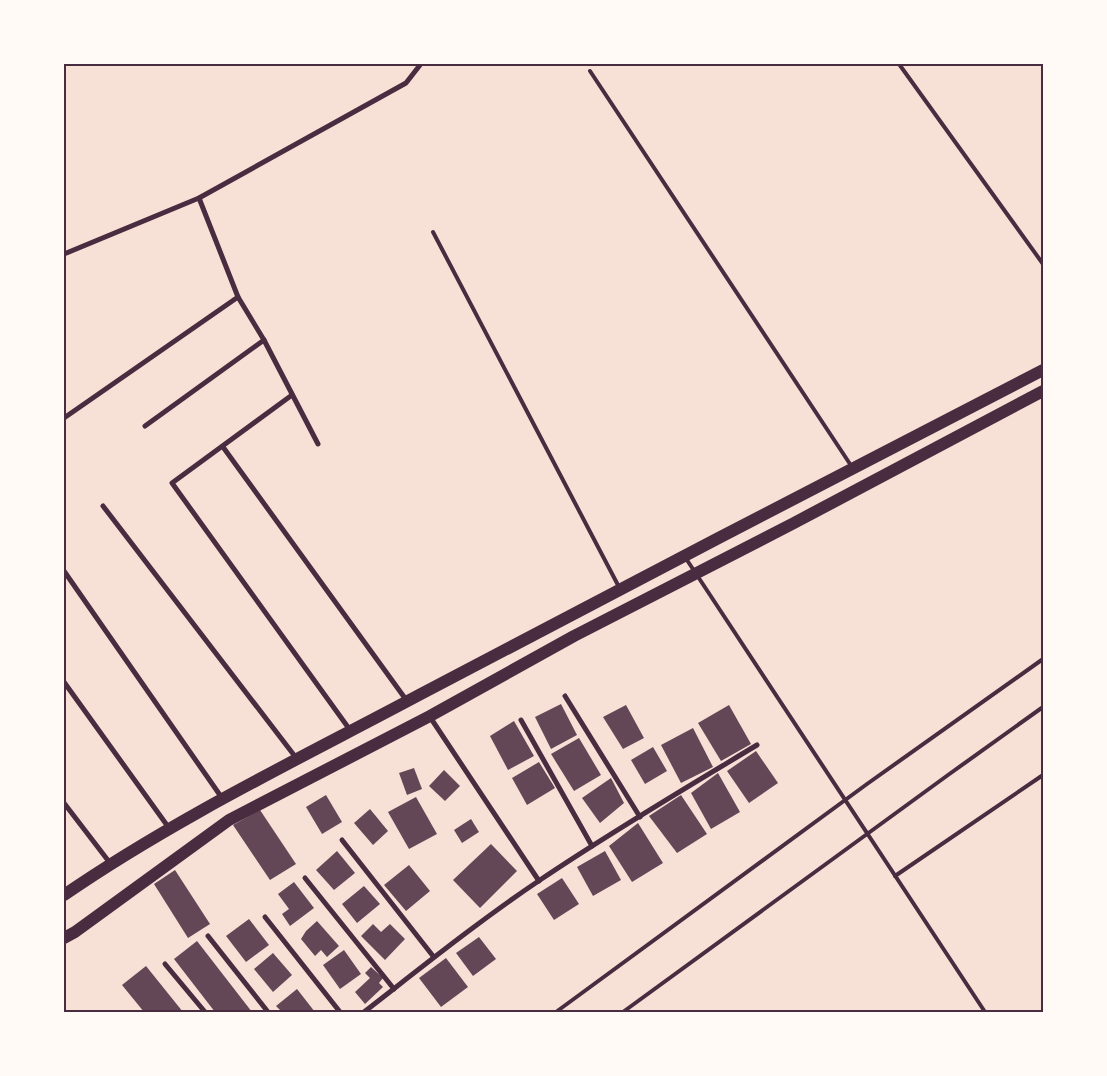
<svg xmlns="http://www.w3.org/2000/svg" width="1107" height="1076" font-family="Signika,sans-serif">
  <rect width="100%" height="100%" fill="#f7e1d7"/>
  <!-- building -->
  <g fill="#644757">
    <polygon points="561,704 577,735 551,749 535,717"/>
    <polygon points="626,705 644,738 623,749 603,717"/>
    <polygon points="729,705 751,744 721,761 698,723"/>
    <polygon points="514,721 534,756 508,770 490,736"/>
    <polygon points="693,728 713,767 681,783 661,745"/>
    <polygon points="579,738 601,775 574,791 551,754"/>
    <polygon points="653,747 667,771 645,784 631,760"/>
    <polygon points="756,751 778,783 749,803 727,771"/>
    <polygon points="539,762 555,788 527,805 512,778"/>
    <polygon points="414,768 422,789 407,795 399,773"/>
    <polygon points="444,770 460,786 445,801 429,786"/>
    <polygon points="718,773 740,812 711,829 691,793"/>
    <polygon points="611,778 624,803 600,823 582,798"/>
    <polygon points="326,795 342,822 322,834 306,807"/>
    <polygon points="681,795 707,834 677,853 649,816"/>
    <polygon points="416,797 437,834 409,849 388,812"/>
    <polygon points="370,809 388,831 373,845 354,823"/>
    <polygon points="260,810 296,864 270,880 233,825"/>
    <polygon points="471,819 479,832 462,843 454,830"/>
    <polygon points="638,823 663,863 632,882 609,846"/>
    <polygon points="491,844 517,871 480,908 453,880"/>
    <polygon points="337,851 355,873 334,890 316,870"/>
    <polygon points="605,851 621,880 593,896 577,867"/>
    <polygon points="409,865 430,891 406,911 384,885"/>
    <polygon points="175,870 210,924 188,938 154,884"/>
    <polygon points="562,878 579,904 554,920 537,894"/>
    <polygon points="294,882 314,908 290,926 282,914 289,909 278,894"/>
    <polygon points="364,886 380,904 357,923 342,904"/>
    <polygon points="249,919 269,945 246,962 226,936"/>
    <polygon points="317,921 339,946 327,957 321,950 315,956 301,939 306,931"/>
    <polygon points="373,924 381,932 390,924 405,939 385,960 361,936"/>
    <polygon points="479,937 496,959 473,976 456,953"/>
    <polygon points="197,941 252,1012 215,1012 174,959"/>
    <polygon points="344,950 361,974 340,989 323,965"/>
    <polygon points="273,953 292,975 273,992 254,969"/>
    <polygon points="446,958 468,987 441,1007 419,978"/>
    <polygon points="146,966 183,1012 144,1012 122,985"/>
    <polygon points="371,967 383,978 379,983 383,987 365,1004 355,992 370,978 365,973"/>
    <polygon points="297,989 315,1012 282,1012 276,1006"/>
  </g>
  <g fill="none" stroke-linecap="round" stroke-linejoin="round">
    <!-- service -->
    <g stroke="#4a2c40" stroke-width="4">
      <polyline points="899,64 1043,264"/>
      <polyline points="590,71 852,467"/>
      <polyline points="433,232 619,587"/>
      <polyline points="685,557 985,1012"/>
      <polyline points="895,876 1043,775"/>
      <polyline points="556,1012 867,784 1043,659"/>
      <polyline points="623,1012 948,775 1043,707"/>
    </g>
    <!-- minor -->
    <g stroke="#4a2c40" stroke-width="5">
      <polyline points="199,198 238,297 264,340 318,444"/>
      <polyline points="64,254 199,198 406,83 420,65 419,64"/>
      <polyline points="292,395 172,483 350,730"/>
      <polyline points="64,418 238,297"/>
      <polyline points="145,426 264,340"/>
      <polyline points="223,447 407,701"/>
      <polyline points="103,506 297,759"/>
      <polyline points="64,571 222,798"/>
      <polyline points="64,682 169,828"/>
      <polyline points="565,696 640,817"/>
      <polyline points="430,717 539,881"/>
      <polyline points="521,720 592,846"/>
      <polyline points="64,803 110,863"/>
      <polyline points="342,840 433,956"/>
      <polyline points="305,878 394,989"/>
      <polyline points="265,917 340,1012"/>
      <polyline points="208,936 268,1012"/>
      <polyline points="165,964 205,1012"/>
      <path d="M364,1012C422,967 479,921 540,880C611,832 684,789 757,745"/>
    </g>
    <!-- primary -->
    <g stroke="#4a2c40" stroke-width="12">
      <path d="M64,895C176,818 299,759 419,695C626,585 835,478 1043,370"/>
      <polyline points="64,938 75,932 229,820 430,716 574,636 794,523 1043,391"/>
    </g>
  </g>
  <!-- border -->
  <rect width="1107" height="1076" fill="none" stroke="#fffaf5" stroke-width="130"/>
  <rect x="65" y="65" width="977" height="946" fill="none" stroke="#4a2c40" stroke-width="2"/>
</svg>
